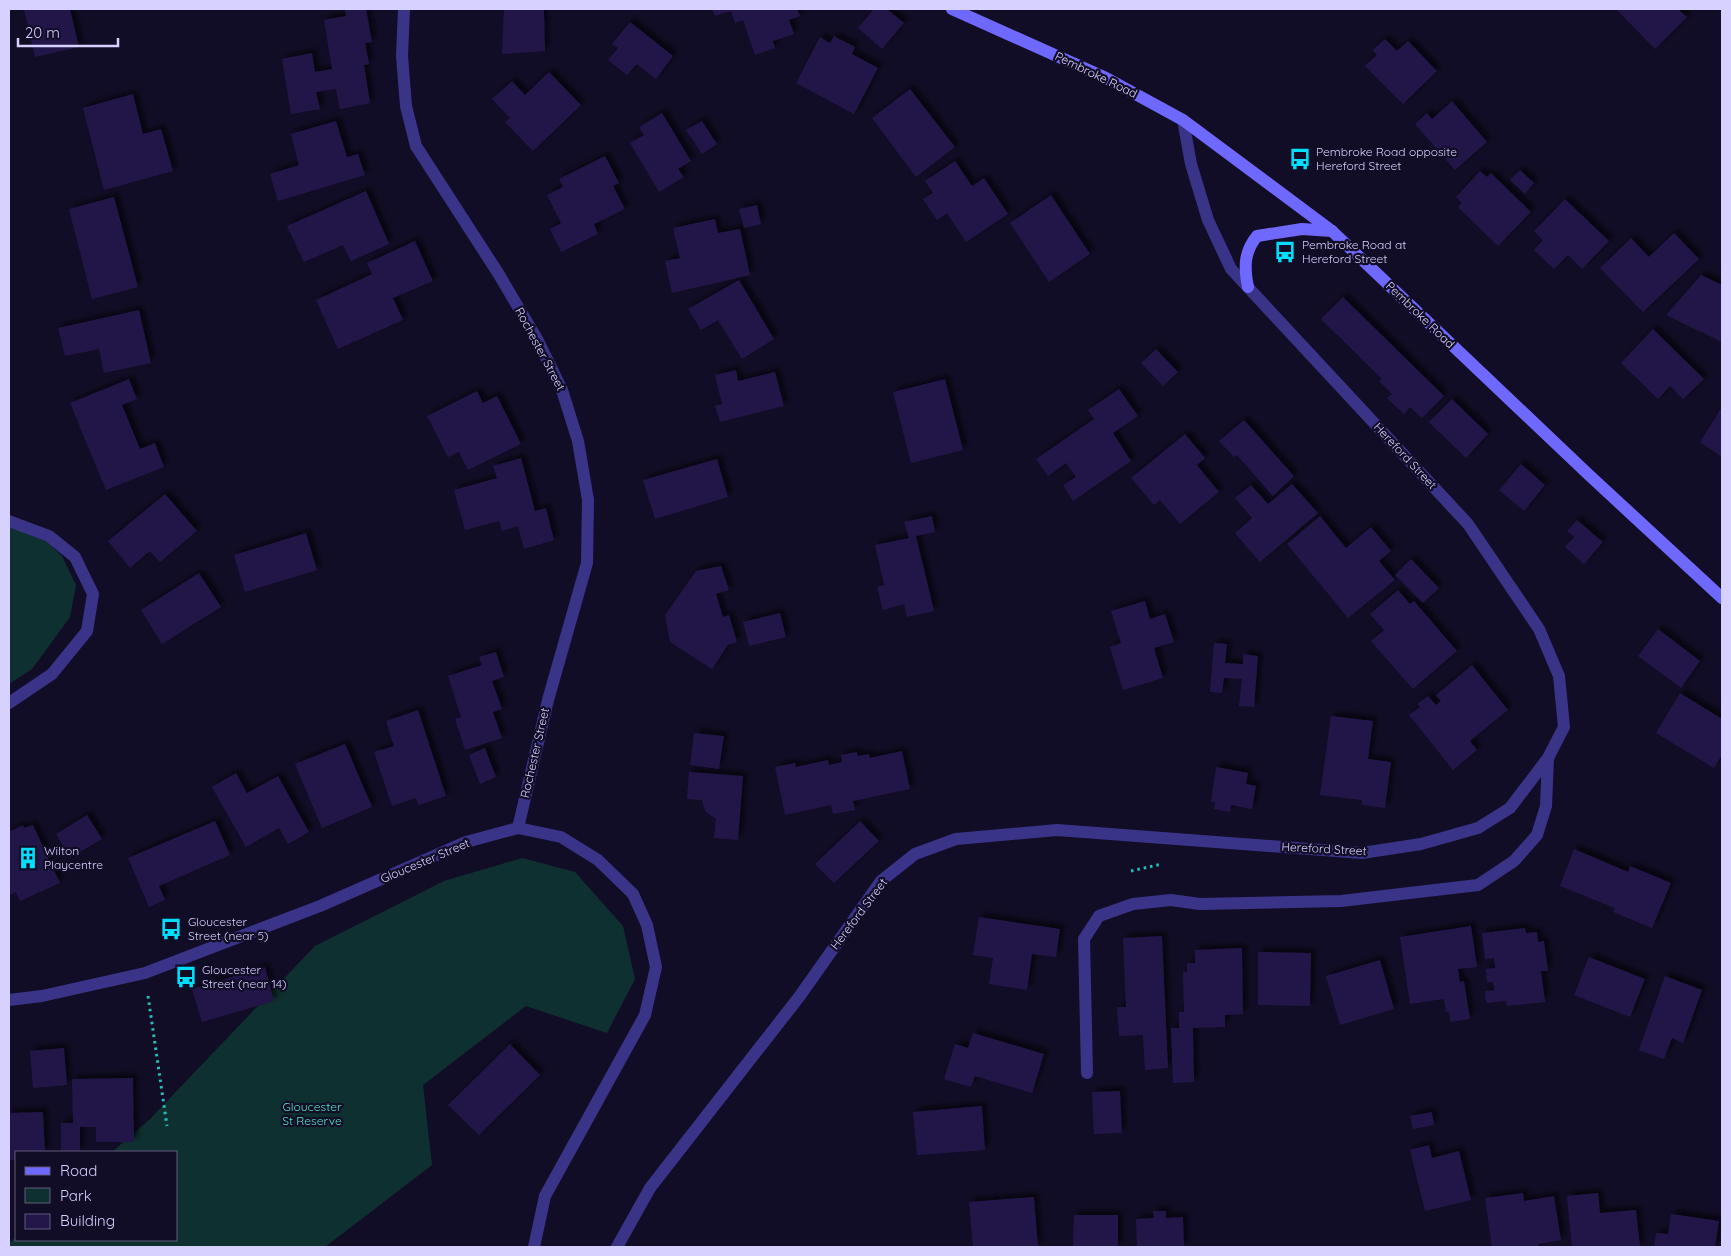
<svg xmlns="http://www.w3.org/2000/svg" width="1731" height="1256" font-family="Quicksand,sans-serif">
  <defs>
    <filter id="shadow"><feDropShadow dx="4.5" dy="-4.5" stdDeviation="2.5" flood-color="#0009"/></filter>
  </defs>
  <rect width="100%" height="100%" fill="#120d26"/>
  <!-- green -->
  <g fill="#0f3030">
    <polygon points="20,527 44,539 62,556 76,585 70,617 32,669 9,684 9,528"/>
    <polygon points="522,858 575,872 623,926 635,979 607,1033 526,1006 423,1085 432,1165 325,1247 9,1247 9,1243 16,1237 16,1240 176,1240 176,1152 112,1152 150,1119 315,946 444,881"/>
  </g>
  <!-- building -->
  <g fill="#221748" filter="url(#shadow)">
    <polygon points="24,9 70,9 79,47 35,57"/>
    <polygon points="345,9 366,9 372,42 365,43 369,64 364,65 370,103 340,109 336,89 316,92 320,109 291,114 282,59 312,53 315,72 332,69 324,20 346,16"/>
    <polygon points="504,9 544,9 545,51 502,54"/>
    <polygon points="712,9 797,9 800,16 789,20 794,34 773,41 775,48 755,55 743,20 735,23 731,11 715,16"/>
    <polygon points="874,9 887,9 904,23 882,49 858,28"/>
    <polygon points="1616,9 1678,9 1687,17 1655,49"/>
    <polygon points="630,22 673,56 656,79 637,64 627,75 608,60 618,48 612,44"/>
    <polygon points="834,36 855,47 852,54 878,68 854,114 796,83 820,37 830,43"/>
    <polygon points="1385,39 1397,51 1408,41 1437,71 1403,104 1365,66 1377,55 1373,50"/>
    <polygon points="549,72 581,105 533,151 505,122 510,118 492,99 512,81 525,95"/>
    <polygon points="910,89 955,147 916,177 872,118"/>
    <polygon points="133,94 143,134 161,129 173,171 104,190 83,108"/>
    <polygon points="1452,101 1487,142 1455,170 1415,124 1427,113 1432,119"/>
    <polygon points="662,113 691,161 678,169 684,177 659,192 630,143 644,135 639,127"/>
    <polygon points="336,121 347,157 358,154 365,175 278,201 270,174 299,165 291,134"/>
    <polygon points="702,121 717,144 702,154 686,130"/>
    <polygon points="605,156 619,183 613,186 625,209 594,224 598,234 561,252 550,229 561,223 547,195 563,187 559,179"/>
    <polygon points="955,161 972,186 984,178 1008,214 966,242 947,213 937,220 923,199 933,193 925,181"/>
    <polygon points="1520,170 1534,183 1525,194 1510,180"/>
    <polygon points="1480,171 1487,177 1491,173 1531,212 1498,246 1458,207 1462,203 1456,197"/>
    <polygon points="366,191 389,244 351,261 343,245 304,262 287,226"/>
    <polygon points="1051,195 1090,254 1049,282 1010,223"/>
    <polygon points="114,197 138,287 92,299 69,209"/>
    <polygon points="1565,199 1609,241 1582,269 1568,255 1554,269 1534,250 1543,240 1534,231"/>
    <polygon points="757,205 761,224 744,228 739,209"/>
    <polygon points="715,219 718,233 740,229 750,275 672,293 665,261 680,258 673,228"/>
    <polygon points="1674,233 1699,259 1643,312 1600,268 1631,238 1649,257"/>
    <polygon points="415,241 433,281 393,298 403,320 338,349 316,300 372,274 367,263"/>
    <polygon points="1701,275 1722,285 1722,342 1666,315"/>
    <polygon points="739,280 774,339 742,359 718,320 701,330 688,309"/>
    <polygon points="1343,297 1444,396 1422,418 1410,407 1404,414 1387,398 1392,394 1379,381 1382,379 1321,319"/>
    <polygon points="139,310 151,363 104,373 99,349 65,356 58,328"/>
    <polygon points="1653,329 1704,379 1683,399 1670,386 1658,399 1621,363"/>
    <polygon points="1156,349 1178,372 1163,386 1141,363"/>
    <polygon points="736,370 738,381 775,372 784,406 720,422 715,406 722,404 715,375"/>
    <polygon points="129,379 137,399 122,405 140,449 155,443 164,467 106,490 70,403"/>
    <polygon points="945,379 963,450 911,463 893,392"/>
    <polygon points="1119,389 1138,416 1113,433 1131,461 1073,501 1063,485 1076,477 1066,463 1048,476 1036,459 1094,419 1088,410"/>
    <polygon points="477,391 483,403 497,396 521,444 468,470 459,452 448,457 427,416"/>
    <polygon points="1452,399 1488,434 1466,458 1429,422"/>
    <polygon points="1722,407 1722,457 1700,442"/>
    <polygon points="1244,420 1294,476 1273,496 1237,455 1234,457 1219,441"/>
    <polygon points="1185,434 1205,458 1197,465 1219,492 1180,524 1160,500 1154,505 1131,478"/>
    <polygon points="521,458 535,511 546,508 554,540 524,549 518,526 502,531 499,521 465,530 454,490 497,478 493,466"/>
    <polygon points="717,459 728,497 655,519 643,480"/>
    <polygon points="1521,464 1545,485 1524,511 1499,490"/>
    <polygon points="1292,484 1318,513 1260,562 1235,533 1252,518 1235,498 1251,485 1268,504"/>
    <polygon points="165,494 197,531 160,562 150,551 130,568 108,541"/>
    <polygon points="932,516 935,532 916,536 934,611 907,617 904,604 883,610 877,587 884,585 875,545 909,538 904,522"/>
    <polygon points="1320,516 1346,548 1371,527 1391,551 1379,561 1395,580 1348,618 1287,544"/>
    <polygon points="1577,520 1603,542 1584,564 1565,547 1574,537 1567,531"/>
    <polygon points="306,533 317,570 245,592 234,555"/>
    <polygon points="1411,559 1439,588 1423,603 1395,575"/>
    <polygon points="721,566 729,590 716,594 723,617 729,615 737,642 728,645 712,669 670,642 665,615 696,571"/>
    <polygon points="199,573 221,607 162,644 141,610"/>
    <polygon points="1398,590 1410,604 1414,601 1457,651 1413,689 1371,641 1384,630 1370,614"/>
    <polygon points="1145,601 1150,619 1165,614 1174,642 1154,648 1163,678 1123,690 1110,647 1121,643 1111,611"/>
    <polygon points="780,613 786,637 749,646 743,622"/>
    <polygon points="1658,629 1700,661 1681,688 1638,656"/>
    <polygon points="1214,643 1227,644 1225,663 1243,664 1243,654 1258,656 1254,707 1239,706 1242,679 1224,678 1222,693 1210,692"/>
    <polygon points="496,652 504,677 492,681 502,709 493,712 502,738 465,750 455,719 461,717 448,676 482,665 479,657"/>
    <polygon points="1472,665 1508,710 1470,741 1477,750 1453,770 1409,715 1420,707 1417,704 1428,696 1436,705 1441,701 1436,695"/>
    <polygon points="1680,693 1722,719 1722,755 1714,768 1656,733"/>
    <polygon points="418,710 446,796 419,805 416,798 392,806 374,752 394,746 386,721"/>
    <polygon points="1331,716 1373,721 1368,759 1391,762 1385,808 1362,805 1362,800 1320,795"/>
    <polygon points="694,733 724,736 719,769 690,765"/>
    <polygon points="345,744 372,807 322,828 295,764"/>
    <polygon points="485,748 496,777 480,784 469,755"/>
    <polygon points="902,751 910,789 853,801 855,810 833,814 831,805 785,815 775,767 795,763 796,767 828,760 829,765 842,762 841,755 857,752 858,756 869,754 870,758"/>
    <polygon points="1216,767 1248,773 1246,784 1256,786 1252,809 1231,805 1230,812 1214,809 1215,802 1211,802"/>
    <polygon points="689,772 743,776 738,840 714,838 716,819 705,811 702,800 687,799"/>
    <polygon points="236,773 247,793 278,776 309,832 288,844 279,828 246,847 212,787"/>
    <polygon points="87,815 102,839 70,858 56,834"/>
    <polygon points="215,821 230,855 159,886 165,900 149,907 128,858"/>
    <polygon points="860,821 879,841 834,883 815,864"/>
    <polygon points="23,825 24,828 33,825 60,883 20,901 16,892 9,895 9,832"/>
    <polygon points="1574,849 1628,872 1630,866 1671,883 1652,928 1613,912 1615,908 1560,886"/>
    <polygon points="979,917 1060,929 1056,957 1032,954 1027,990 989,984 993,958 973,955"/>
    <polygon points="1471,926 1477,967 1458,969 1460,982 1464,981 1470,1019 1451,1022 1449,1012 1446,1012 1444,999 1410,1004 1400,937"/>
    <polygon points="1525,928 1526,933 1537,932 1538,942 1544,941 1548,971 1541,971 1545,1002 1507,1006 1506,1001 1486,1003 1485,991 1494,990 1493,982 1487,982 1486,969 1495,968 1494,958 1485,959 1482,933"/>
    <polygon points="1162,936 1168,1068 1145,1070 1143,1035 1119,1036 1117,1007 1126,1007 1123,938"/>
    <polygon points="1242,948 1243,1014 1225,1015 1225,1027 1193,1028 1194,1082 1173,1083 1171,1028 1179,1028 1179,1012 1184,1012 1183,972 1187,972 1187,963 1195,963 1195,950"/>
    <polygon points="1258,952 1311,953 1310,1006 1258,1005"/>
    <polygon points="1589,957 1645,979 1630,1017 1574,995"/>
    <polygon points="1380,960 1394,1009 1340,1025 1326,976"/>
    <polygon points="265,967 274,1001 202,1022 192,989"/>
    <polygon points="1665,976 1702,990 1683,1043 1672,1038 1664,1059 1639,1050"/>
    <polygon points="973,1033 1044,1054 1032,1093 975,1076 971,1087 944,1079 955,1044 968,1048"/>
    <polygon points="510,1044 540,1075 479,1135 448,1105"/>
    <polygon points="64,1048 67,1085 33,1088 30,1051"/>
    <polygon points="133,1078 134,1142 96,1142 96,1127 80,1127 80,1152 61,1152 61,1123 73,1123 72,1079"/>
    <polygon points="1120,1091 1122,1133 1094,1134 1092,1092"/>
    <polygon points="982,1106 985,1150 917,1155 913,1112"/>
    <polygon points="43,1112 45,1152 16,1152 16,1160 9,1160 9,1113"/>
    <polygon points="1432,1112 1434,1125 1413,1129 1410,1116"/>
    <polygon points="1429,1145 1432,1158 1459,1151 1471,1200 1425,1211 1410,1150"/>
    <polygon points="1523,1193 1524,1201 1554,1196 1561,1240 1538,1244 1538,1247 1492,1247 1485,1198"/>
    <polygon points="1598,1193 1600,1213 1636,1210 1640,1247 1572,1247 1567,1196"/>
    <polygon points="1034,1197 1038,1247 973,1247 969,1202"/>
    <polygon points="1153,1211 1166,1211 1166,1218 1183,1217 1184,1247 1137,1247 1136,1219 1154,1218"/>
    <polygon points="1671,1214 1719,1221 1715,1247 1654,1247 1656,1233 1668,1234"/>
    <polygon points="1074,1215 1118,1215 1118,1247 1073,1247"/>
  </g>
  <g fill="none" stroke-linecap="round" stroke-linejoin="round">
    <!-- path -->
    <g stroke="#25bfb9" stroke-width="3" stroke-dasharray="2.5 4" stroke-linecap="butt">
      <polyline points="1131,871 1162,864"/>
      <polyline points="148,996 167,1126"/>
    </g>
    <!-- lane -->
    <polyline stroke="#393488" stroke-width="12" points="1087,1073 1084,939 1099,916 1133,904 1171,900 1200,904 1341,901 1478,885 1514,861 1537,835 1546,806 1548,758"/>
    <!-- street -->
    <g stroke="#393488" stroke-width="12">
      <polyline points="404,9 402,56 406,106 416,146 498,273 537,339 562,390 578,441 588,500 587,563 548,700 518,828"/>
      <polyline points="9,521 49,536 75,557 93,594 87,631 52,674 9,703"/>
      <polyline points="9,1000 42,996 145,973 320,906 466,842 518,828 561,837 598,860 633,894 647,925 656,967 645,1015 545,1196 534,1247"/>
      <polyline points="617,1247 650,1188 799,997 881,881 915,854 956,839 1057,830 1362,853 1421,844 1478,828 1510,808 1548,758 1564,727 1559,676 1539,629 1468,524 1231,269 1208,220 1191,164 1183,120"/>
    </g>
    <!-- secondary -->
    <g stroke="#6f68ff" stroke-width="12">
      <polyline points="952,9 1106,78 1183,120 1332,231 1589,475 1722,598"/>
      <path d="M1248,287C1244,267 1244,252 1257,236L1302,229L1332,231"/>
    </g>
  </g>
  <!-- icons -->
  <defs>
    <g id="bus-bare" transform="scale(1.725)"><path d="M-5-6H5V4H4V6H2V4H-2V6H-4V4H-5ZM-3.5-4V0h7V-4ZM-3.5 1.2v1.5H-2V1.2ZM2 1.2v1.5H3.5V1.2Z" fill="#00defc" stroke="#120d26" stroke-width="2.5" paint-order="stroke"/></g>
    <g id="building-bare" transform="scale(1.725)"><path d="M-4-6H4V6H1V3H-1V6H-4ZM-2.5-4.3h1.7v1.8h-1.7ZM.8-4.3h1.7v1.8H.8ZM-2.5-1h1.7V.8h-1.7ZM.8-1h1.7V.8H.8Z" fill="#00defc" stroke="#120d26" stroke-width="2.5" paint-order="stroke"/></g>
  </defs>
  <g fill-rule="evenodd">
    <use href="#bus-bare" x="1300" y="159"/>
    <use href="#bus-bare" x="1285" y="252"/>
    <use href="#building-bare" x="28" y="858"/>
    <use href="#bus-bare" x="171" y="929"/>
    <use href="#bus-bare" x="186" y="977"/>
  </g>
  <g text-anchor="middle" stroke-width="4.5" stroke-linejoin="round" paint-order="stroke">
    <!-- street labels -->
    <g font-size="12" fill="#d7d1ff" stroke="#120d26">
      <text transform="translate(1096 75) rotate(26)" y="4">Pembroke Road</text>
      <text transform="translate(1420 315) rotate(44)" y="4">Pembroke Road</text>
      <text transform="translate(540 349) rotate(62)" y="4">Rochester Street</text>
      <text transform="translate(1405 456) rotate(47)" y="4">Hereford Street</text>
      <text transform="translate(535 753) rotate(-77)" y="4">Rochester Street</text>
      <text transform="translate(1324 849) rotate(3)" y="4">Hereford Street</text>
      <text transform="translate(425 861) rotate(-23)" y="4">Gloucester Street</text>
      <text transform="translate(859 914) rotate(-53)" y="4">Hereford Street</text>
    </g>
    <!-- poi labels -->
    <g font-size="12" fill="#d7d1ff" stroke="#120d26" text-anchor="start">
      <text x="1316" y="156">Pembroke Road opposite<tspan x="1316" dy="14">Hereford Street</tspan></text>
      <text x="1302" y="249">Pembroke Road at<tspan x="1302" dy="14">Hereford Street</tspan></text>
      <text x="44" y="855">Wilton<tspan x="44" dy="14">Playcentre</tspan></text>
      <text x="188" y="926">Gloucester<tspan x="188" dy="14">Street (near 5)</tspan></text>
      <text x="202" y="974">Gloucester<tspan x="202" dy="14">Street (near 14)</tspan></text>
    </g>
    <!-- park labels -->
    <g font-size="12" fill="#54e9c7" stroke="#120d26">
      <text x="312" y="1111">Gloucester<tspan x="312" dy="14">St Reserve</tspan></text>
    </g>
  </g>
  <!-- border -->
  <rect width="1731" height="1256" fill="none" stroke="#d7d1ff" stroke-width="20"/>
  <!-- legend -->
  <rect x="15" y="1151" width="162" height="90" fill="#120d26" stroke="#615b7d"/>
  <rect x="25" y="1167" width="25" height="8" fill="#6f68ff" stroke="#615b7d"/>
  <text x="60" y="1176" font-size="15" fill="#d7d1ff">Road</text>
  <rect x="25" y="1188" width="25" height="15" fill="#0f3030" stroke="#615b7d"/>
  <text x="60" y="1201" font-size="15" fill="#d7d1ff">Park</text>
  <rect x="25" y="1214" width="25" height="15" fill="#221748" stroke="#615b7d"/>
  <text x="60" y="1226" font-size="15" fill="#d7d1ff">Building</text>
  <!-- scale -->
  <path d="M18 38v8h100v-8" fill="none" stroke="#d7d1ff" stroke-width="2.5"/>
  <text x="25" y="38" font-size="15" fill="#d7d1ff" stroke="#120d26" stroke-width="4" paint-order="stroke">20 m</text>
</svg>
